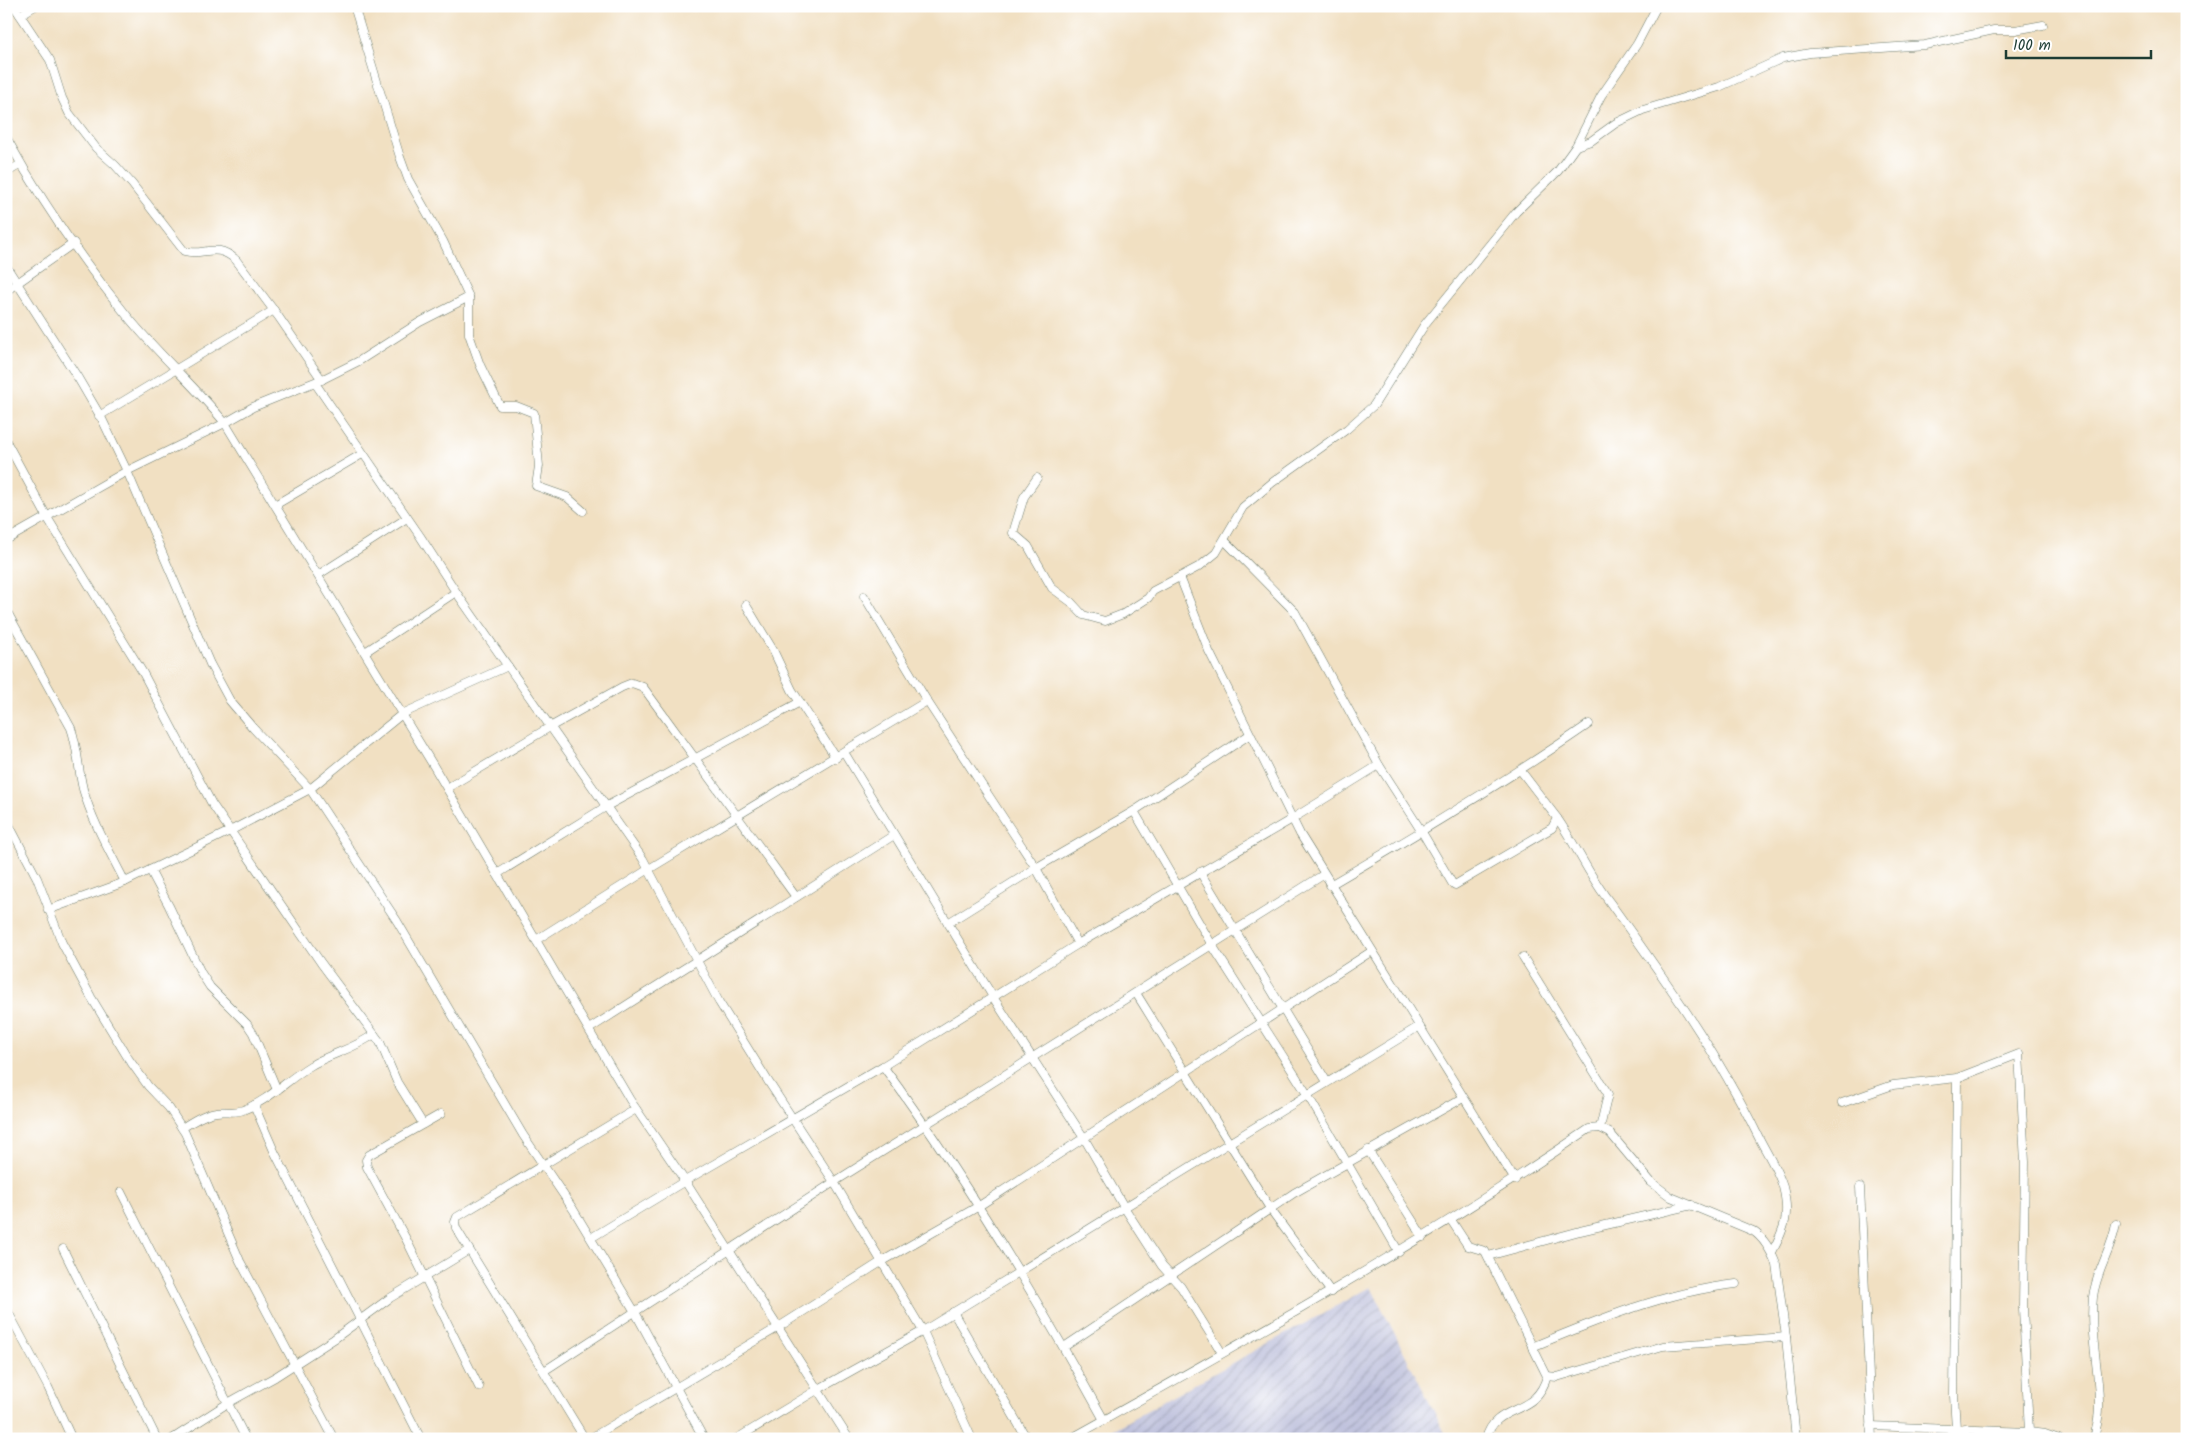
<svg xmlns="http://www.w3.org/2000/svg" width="2193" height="1445" font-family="Kalam,sans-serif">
  <defs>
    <pattern id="industrial-furrows" width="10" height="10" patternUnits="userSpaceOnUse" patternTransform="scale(1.25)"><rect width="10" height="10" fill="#c0c2dd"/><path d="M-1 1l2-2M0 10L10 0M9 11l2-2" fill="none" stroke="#9b9fb4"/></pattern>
  </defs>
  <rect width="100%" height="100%" fill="#fff"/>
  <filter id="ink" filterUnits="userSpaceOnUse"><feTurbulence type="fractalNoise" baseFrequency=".02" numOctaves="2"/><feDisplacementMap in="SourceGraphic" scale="10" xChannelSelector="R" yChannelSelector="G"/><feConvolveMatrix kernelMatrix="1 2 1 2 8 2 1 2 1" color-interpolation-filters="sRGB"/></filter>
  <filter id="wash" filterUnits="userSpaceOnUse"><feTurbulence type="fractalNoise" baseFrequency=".0096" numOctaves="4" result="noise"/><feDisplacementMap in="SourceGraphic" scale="20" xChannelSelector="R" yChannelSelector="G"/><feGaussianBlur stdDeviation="1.12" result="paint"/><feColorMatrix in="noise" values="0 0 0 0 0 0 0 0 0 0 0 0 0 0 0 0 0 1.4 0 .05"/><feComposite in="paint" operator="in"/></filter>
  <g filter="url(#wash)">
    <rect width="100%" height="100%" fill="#f1e0c2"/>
    <!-- industrial -->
    <polygon fill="url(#industrial-furrows)" points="1371,1287 1448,1439 1095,1439"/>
  </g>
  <g filter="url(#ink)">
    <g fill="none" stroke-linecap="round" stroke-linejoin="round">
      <!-- minor casing -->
      <g stroke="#687666" stroke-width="9">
        <g id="minor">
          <path d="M14,6L50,60L62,98L69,113L96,148L115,165L132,184L184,251C204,257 215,241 236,260L278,316L322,380"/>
          <polyline points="354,6 400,157 408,179 443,241 469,297 469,334 480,365 500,406 516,406 534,413 539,466 536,486 567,497 583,511"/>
          <polyline points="20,15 35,6"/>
          <path d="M6,137C40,199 83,262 128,317C158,354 195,386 225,423L253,407L325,378L359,361L420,322L469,297"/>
          <polyline points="1576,146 1591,141 1616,123 1643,110 1719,87 1783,58 1810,53 1925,45 1994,30 2015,30 2043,25"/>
          <polyline points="6,173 21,164"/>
          <polyline points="6,266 78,378 102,419 127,471 210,664 230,701 253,728 310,789 397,921 523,1135 573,1209 635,1312 704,1439"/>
          <polyline points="6,291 74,243"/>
          <polyline points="315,383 420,536 456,592 643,859 719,1002 768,1081 834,1182 923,1331 972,1439"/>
          <polyline points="99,416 274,310"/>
          <polyline points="6,441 47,517 143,673 212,804 321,963 380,1042 397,1082 423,1124"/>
          <polyline points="1037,478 1024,497 1013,533 1028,546 1052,588 1071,602 1083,615 1105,621 1123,614 1148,598 1153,591 1200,566 1216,553 1243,507 1273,482 1347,429 1374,405 1425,324 1516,212 1558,171 1576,146 1601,96 1637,44 1657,6"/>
          <polyline points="275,505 362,454"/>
          <polyline points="6,540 127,471 225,423 433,765 630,1100 685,1181 849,1439"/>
          <polyline points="1225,541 1295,612 1379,765 1422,832 1452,883 1455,885 1552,828 1557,818 1521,771"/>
          <polyline points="318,575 407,518"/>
          <polyline points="1180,577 1209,651 1300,834 1515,1180"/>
          <polyline points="864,596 927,701 1036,868 1078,944"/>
          <polyline points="746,605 773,650 792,690 836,758"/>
          <path d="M6,610L71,728C78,748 78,769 83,789C92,821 110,852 125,882"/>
          <polyline points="365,652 456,592"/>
          <polyline points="844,752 993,997 1084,1138 1124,1207 1162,1266 1181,1287 1222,1353"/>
          <polyline points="447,788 550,727 622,687 632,683 643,687 796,897"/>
          <polyline points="1134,811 1212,945 1307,1094 1399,1252"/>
          <path d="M1557,818C1574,842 1586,869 1603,893C1659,971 1716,1049 1758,1136C1766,1152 1778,1170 1783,1187C1790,1215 1785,1228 1772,1252"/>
          <polyline points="6,819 37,878 62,943 91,997 128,1058 148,1086 169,1108 185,1133 240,1261 334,1439"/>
          <polyline points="150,870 169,906 201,973 210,987 247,1024 253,1033 277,1090"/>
          <polyline points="1200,872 1327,1082"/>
          <polyline points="497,874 607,806 800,702"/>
          <path d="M1330,885C1418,834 1505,782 1589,724"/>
          <polyline points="48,910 125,882 230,831 310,789 402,714 508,666"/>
          <polyline points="948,923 1036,868 1134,811 1249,735"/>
          <polyline points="536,940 649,869 927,701"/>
          <polyline points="1523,957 1608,1094 1600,1128"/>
          <polyline points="1136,993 1271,1210 1331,1292"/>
          <polyline points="589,1029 894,835"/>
          <path d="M883,1066C965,1178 1037,1298 1104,1420"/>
          <polyline points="1842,1103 1893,1085 1957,1078 2019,1054 2025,1162 2023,1308 2029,1432"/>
          <polyline points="254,1105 274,1151 421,1439"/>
          <polyline points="441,1114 369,1155 366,1160 367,1167 406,1239 479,1387"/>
          <path d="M182,1128C193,1121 204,1114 216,1112C225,1110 234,1114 243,1110C268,1101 287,1080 310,1066C331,1053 353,1050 374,1034"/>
          <polyline points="1368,1150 1423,1237"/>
          <polyline points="1860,1187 1872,1439"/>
          <polyline points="121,1192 246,1439"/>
          <path d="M1451,1220L1468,1246L1485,1251L1547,1376C1536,1418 1495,1402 1486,1439"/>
          <polyline points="591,1238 685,1181 883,1066 1078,944 1292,819 1379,765"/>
          <polyline points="63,1249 157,1439"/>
          <polyline points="1488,1256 1580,1231 1692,1205"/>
          <polyline points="6,1308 48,1387 72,1439"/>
          <polyline points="953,1312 1027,1439"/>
          <polyline points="1064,1347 1294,1193 1463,1098"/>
          <path d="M1532,1347C1597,1320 1665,1292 1736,1284"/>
          <polyline points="544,1371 834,1182 1323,875"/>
          <polyline points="1547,1376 1557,1377 1663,1346 1786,1337"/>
          <polyline points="1871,1426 2029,1432 2045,1434 2059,1439"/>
          <polyline points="1956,1428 1954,1396 1957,1078"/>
          <polyline points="1965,1428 1965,1439"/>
          <polyline points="172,1439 228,1403 275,1377 334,1339 390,1298 469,1250"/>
          <polyline points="585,1439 456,1228 455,1222 457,1217 636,1109"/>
          <polyline points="589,1439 777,1328 881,1262 979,1206 1372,951"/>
          <polyline points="736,1439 817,1390 923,1331 1418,1027"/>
          <path d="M1070,1439C1246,1341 1422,1243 1589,1129L1600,1128L1610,1133L1651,1182L1671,1197L1753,1231C1765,1239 1771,1251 1776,1264L1786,1337L1796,1439"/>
          <path d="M2094,1439C2096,1429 2099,1418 2099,1408C2100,1370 2089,1335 2093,1297C2096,1271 2112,1250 2116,1224"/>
        </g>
      </g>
      <!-- minor -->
      <use href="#minor" stroke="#fff" stroke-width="8"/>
    </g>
  </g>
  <!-- margin -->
  <rect width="2193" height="1445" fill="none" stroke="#fff" stroke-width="25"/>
  <!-- scale -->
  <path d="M2006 50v8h145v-8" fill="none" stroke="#1f3d34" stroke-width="2.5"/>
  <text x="2013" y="50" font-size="15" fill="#1f3d34" stroke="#ffffff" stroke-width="4" paint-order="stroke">100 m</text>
</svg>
